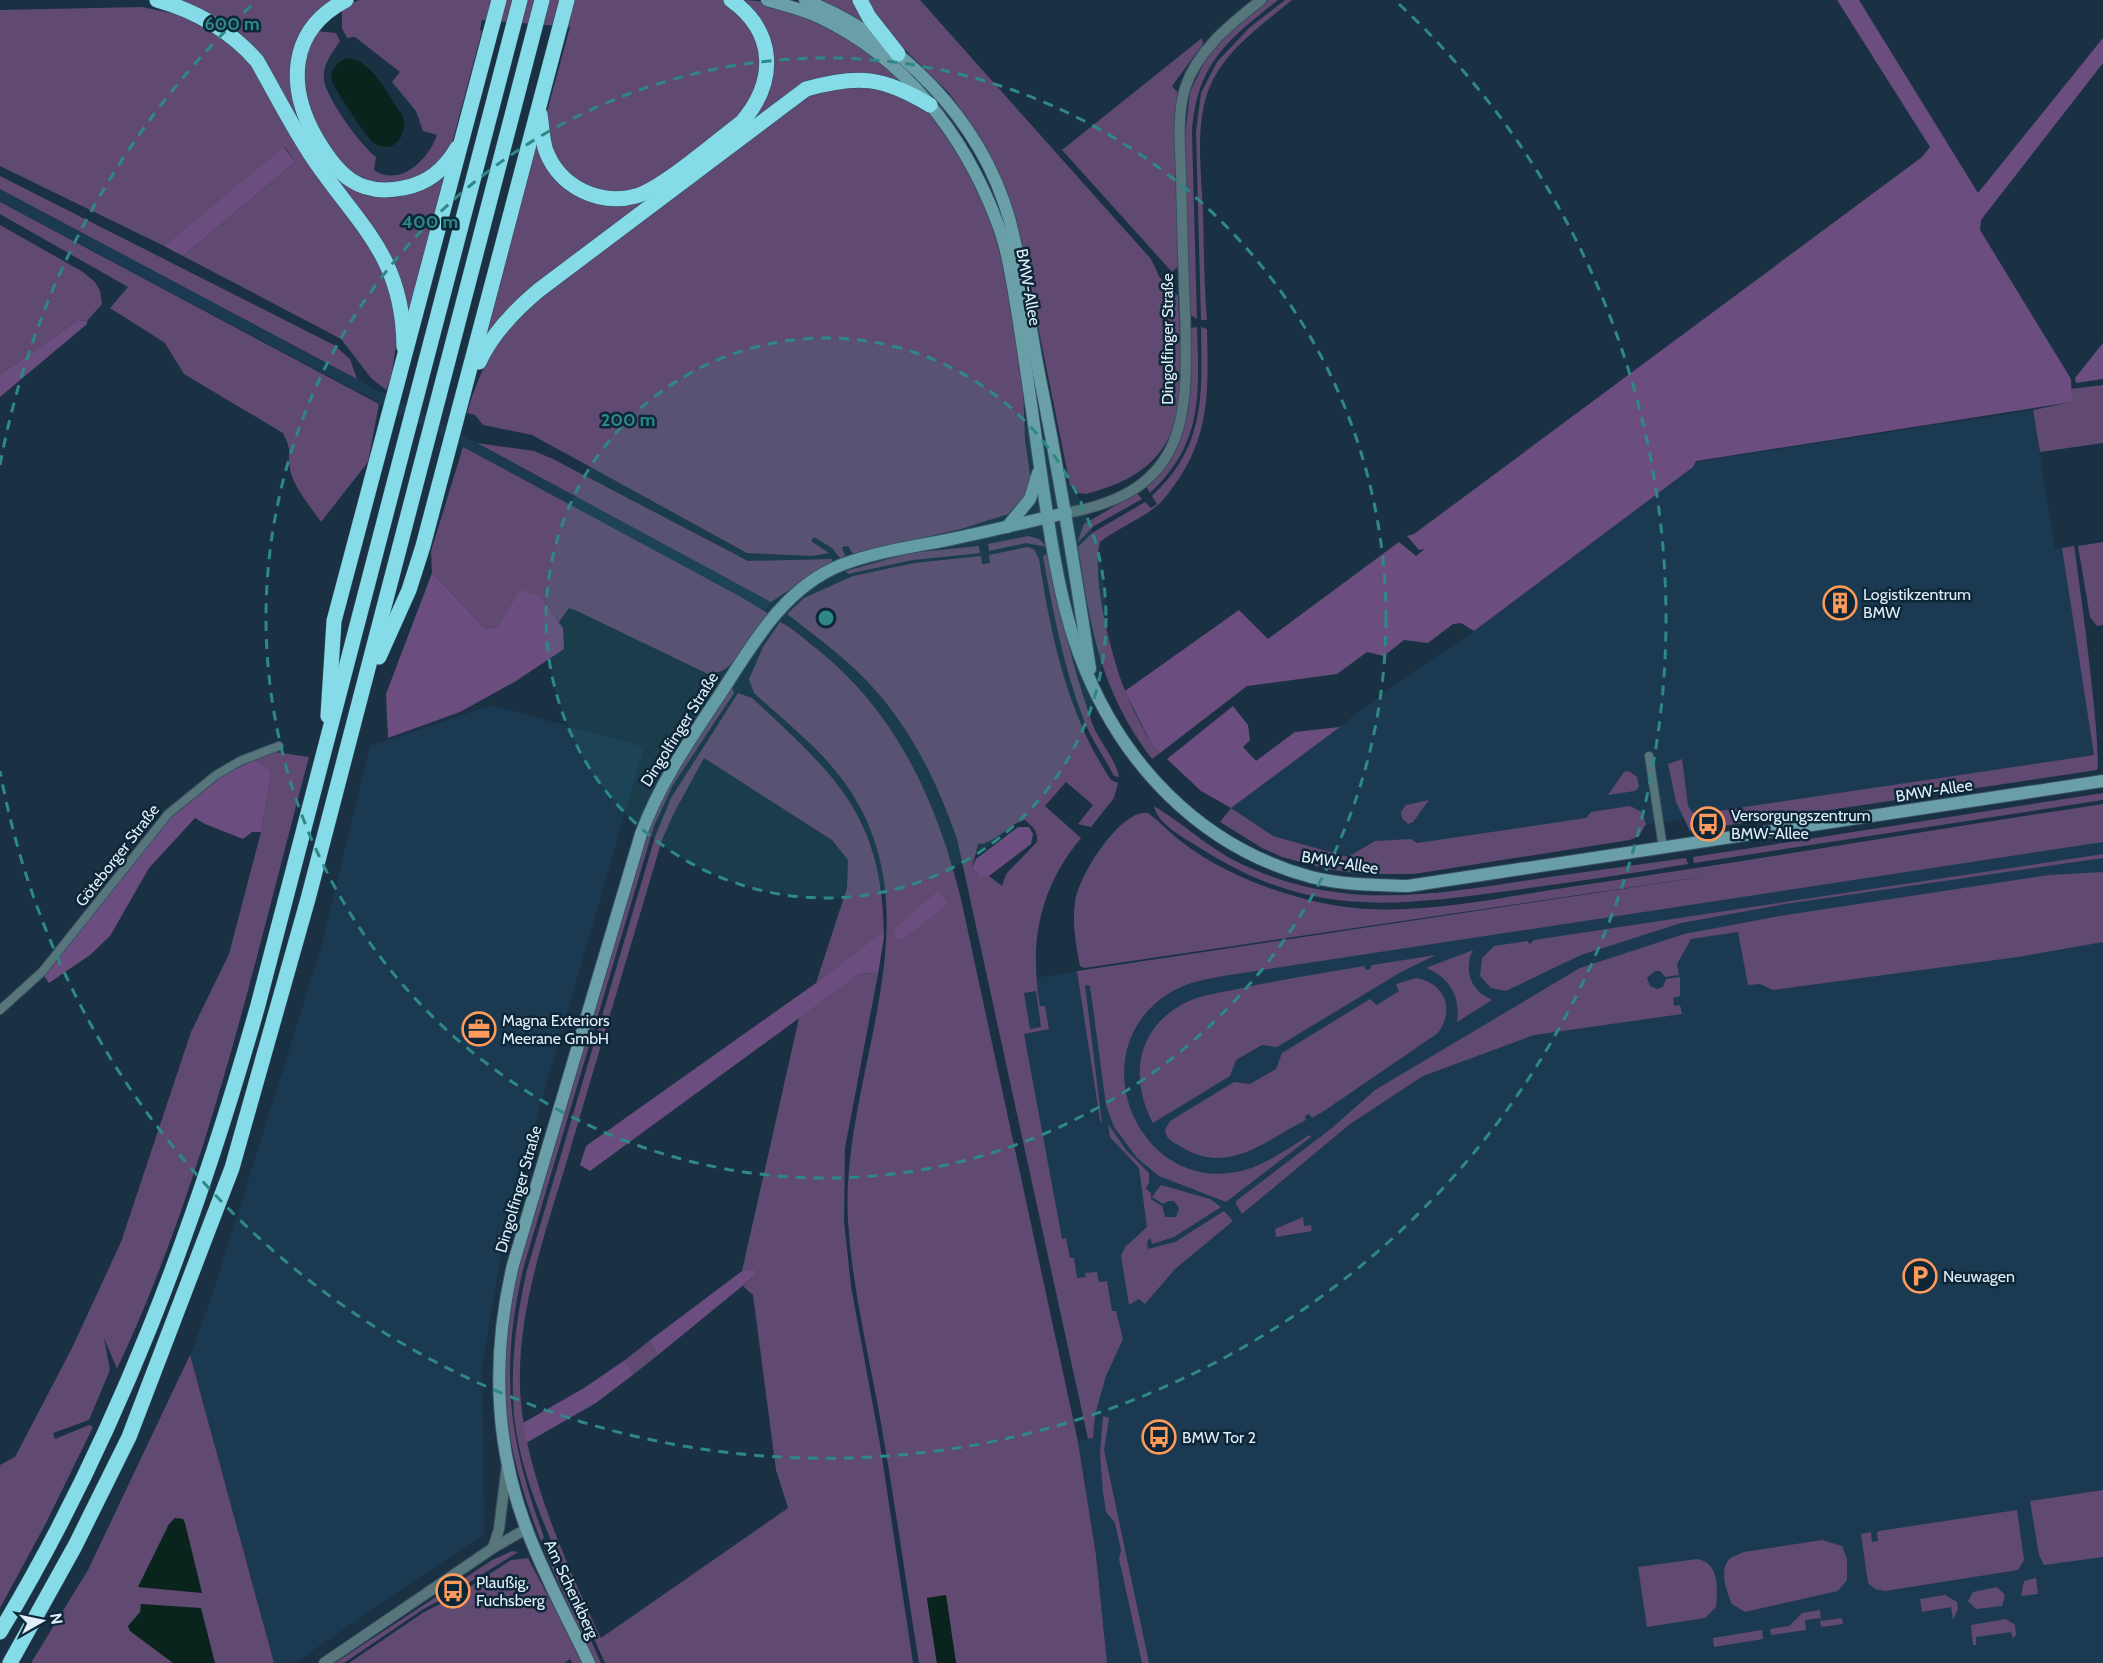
<svg xmlns="http://www.w3.org/2000/svg" width="2103" height="1663" font-family="Cabin,sans-serif">
  <rect width="100%" height="100%" fill="#193143"/>
  <!-- built -->
  <g fill="#1b3a51">
    <polygon points="0,189 477,443 771,602 763,611 463,447 0,202"/>
    <polygon points="2033,410 2055,549 2062,548 2094,755 1621,829 1348,857 1273,836 1231,808 1408,675 1474,631 1695,462"/>
    <polygon points="491,705 644,747 507,1220 482,1365 484,1535 294,1663 274,1663 190,1355 213,1293 322,945 370,746"/>
    <polygon points="2103,817 2103,1663 1107,1663 1096,1555 1078,1442 1093,1438 1001,983"/>
  </g>
  <!-- green -->
  <g fill="#604a71" fill-rule="evenodd">
    <polygon points="170,0 337,0 294,57 318,152 375,193 448,166 408,329 403,304 270,72"/>
    <path d="M359,0H725L748,19L764,59L751,106L656,182L617,195L576,183L551,151L546,115L570,27L482,20L480,30L482,31L451,147L439,164L409,183H365L329,156L299,82L315,31L336,33L340,41C332,53 322,65 324,80C326,98 361,146 376,157L374,170C400,188 429,159 437,135L423,131L416,111L392,82L400,72L355,37L347,38L342,28V7Z"/>
    <path d="M740,0C806,0 864,49 912,90L820,79L559,269L483,347L538,132L544,158L615,203L744,125L770,81Z"/>
    <polygon points="820,0 852,0 870,29 851,15"/>
    <path d="M863,0H920L1151,259L1160,278L1178,296C1181,390 1199,466 1086,494L1079,493L1070,485L1021,242L993,162L979,135L949,93L893,38Z"/>
    <path d="M1268,0H1278C1227,41 1196,64 1192,134L1197,319L1189,314L1185,137L1190,92L1206,59L1223,38Z"/>
    <path d="M1285,0H1292C1263,24 1229,47 1212,82C1193,120 1202,173 1203,214C1204,249 1204,285 1207,320H1201L1196,132L1201,93L1217,62L1249,28Z"/>
    <polygon points="142,7 181,15 224,38 253,66 384,269 395,309 397,340 391,378 386,390 371,378 341,339 183,256 295,162 285,147 164,246 0,166 0,10"/>
    <polygon points="1202,38 1203,44 1172,86 1178,93 1175,123 1178,266 1172,272 1062,150"/>
    <path d="M879,85L926,110L937,121L968,170L990,219L1005,273L1023,383L1025,439L1031,481L1029,491L1008,514L961,529L853,554L848,546L842,547L845,556L840,558L832,548L814,537L811,541L829,553L812,556L747,553L532,435L483,425L475,415L467,413C481,365 494,348 523,309L808,92Z"/>
    <polygon points="0,176 334,345 350,359 357,379 0,189"/>
    <path d="M0,202L379,404L368,462L321,522C311,507 293,487 290,469C287,450 293,453 283,433L184,374L165,343L110,308L128,287L0,214Z"/>
    <polygon points="0,225 83,272 95,282 100,291 102,304 87,321 78,320 0,375"/>
    <path d="M1197,327C1199,394 1204,443 1150,493L1146,486C1197,434 1191,400 1190,331L1191,328Z"/>
    <path d="M1201,327L1207,329C1208,386 1211,431 1178,480C1172,488 1166,498 1158,505C1140,520 1118,528 1100,542C1091,577 1111,654 1124,688C1132,708 1143,728 1153,747L1160,753L1152,759C1100,690 1091,630 1078,547L1092,533L1145,502L1151,508L1157,504L1152,496C1206,446 1202,395 1201,327Z"/>
    <polygon points="2103,385 2103,443 2040,452 2033,410 2072,402 2070,389"/>
    <polygon points="477,443 534,451 553,459 748,561 832,559 832,562 771,602"/>
    <path d="M463,447L741,597L769,614C752,634 737,674 708,674L575,610L569,608L559,622L541,597L497,627L486,629L432,573L431,551Z"/>
    <polygon points="1137,493 1142,499 1094,526 1077,543 1084,524"/>
    <polygon points="1028,536 1039,539 1047,547 1026,543 989,551 988,544"/>
    <polygon points="2103,542 2103,625 2097,626 2090,617 2078,546"/>
    <polygon points="979,546 980,553 972,554 913,560 848,574 846,571 910,553"/>
    <path d="M2074,546C2079,577 2103,756 2097,770L1690,831L1676,802L1668,764L1682,759L1688,806L1692,812L1698,814L2094,755L2062,548Z"/>
    <path d="M1027,547L1034,549L1039,559C1051,636 1067,714 1111,780L1118,783L1114,798L1091,827L1078,824L1093,805L1066,782L1045,806L1081,838C1039,889 1029,942 1040,1006H1045L1049,1029L1024,1034L1062,1239L1066,1238L1070,1258H1074L1077,1278L1086,1277L1085,1273L1097,1272L1099,1282L1107,1281L1112,1311H1116L1123,1339L1106,1376L1095,1415L1093,1438L1088,1439L957,839C937,781 909,724 865,679C842,655 814,635 787,614L804,598L853,576L914,563L981,556L982,564L990,563L989,555ZM1025,820C1033,827 1038,831 1037,842L1006,874L1002,886L989,876H979L972,868L978,844C997,843 1007,824 1025,820ZM1036,991L1041,1027L1030,1029L1024,993Z"/>
    <path d="M1049,553C1059,612 1073,667 1092,723C1099,742 1115,757 1119,777L1114,776C1105,758 1093,742 1085,723C1064,669 1053,613 1043,556Z"/>
    <path d="M780,622C793,628 805,640 817,649C897,713 937,802 961,899L1078,1442L1096,1555L1107,1663H956L945,1595L927,1599L937,1663H919C906,1583 895,1503 881,1423C869,1356 852,1288 848,1220C840,1071 943,915 842,779C818,747 784,720 754,693L749,679L763,647Z"/>
    <path d="M732,687L734,693L673,785L654,826L523,1269C500,1371 508,1439 544,1537L541,1541C501,1439 496,1374 518,1267L648,830L669,783Z"/>
    <path d="M738,693L752,698C835,775 883,815 884,937L880,934L816,983L847,888L848,860L832,840L704,758L674,813L662,840C631,945 599,1051 568,1157C546,1231 518,1307 520,1386C522,1466 567,1566 601,1638L788,1508L776,1470L753,1295L743,1286L757,1274L754,1268L742,1271L799,1018L861,973L878,974L845,1148L844,1221L851,1286L880,1444L913,1663H605C592,1635 581,1607 568,1579C545,1527 520,1473 514,1415C510,1366 516,1318 527,1270L655,837L671,798Z"/>
    <path d="M275,752L309,757C254,963 208,1175 117,1369L104,1338L110,1370L89,1420L53,1433L55,1439L89,1425L93,1427L45,1525L0,1608V1465L15,1457L72,1348L121,1242L191,1032L229,954L261,832L272,771L255,759Z"/>
    <polygon points="1624,772 1629,771 1637,777 1639,787 1635,791 1608,795"/>
    <polygon points="2103,793 2103,800 1694,863 1693,857"/>
    <polygon points="1429,800 1413,822 1408,824 1402,818 1401,812 1406,805"/>
    <path d="M2103,804V842L1223,976C1209,979 1193,981 1179,988C1069,1042 1140,1209 1254,1167C1274,1159 1292,1146 1309,1135L1311,1137L1226,1202L1159,1176L1137,1158L1114,1127L1106,1105L1090,986L1085,985L1102,1123L1100,1120L1077,971L1728,873L1084,968L1080,966C1076,946 1072,923 1075,902C1078,877 1120,809 1148,813C1160,822 1170,833 1182,842C1222,873 1273,892 1322,903C1407,921 1498,897 1583,885C1757,860 1930,830 2103,804Z"/>
    <path d="M1154,806C1187,826 1210,850 1246,866C1346,912 1438,894 1542,878C1590,871 1638,865 1686,858L1688,864C1628,874 1568,883 1508,891C1388,907 1308,917 1200,848C1186,839 1157,824 1154,806Z"/>
    <polygon points="1630,806 1642,812 1646,824 1639,836 1630,840 1414,874 1362,874 1326,869 1282,857 1262,848 1220,822 1231,808 1273,836 1348,857 1375,841 1411,839 1417,843 1586,818 1591,812"/>
    <polygon points="2103,854 2103,858 1785,904 1681,923 1581,955 1506,991 1491,988 1480,976 1482,958 1494,946 1527,941 1530,944 1534,940"/>
    <polygon points="2103,872 2103,942 2018,957 1773,990 1760,984 1748,985 1738,932 1691,939 1677,964 1679,975 1665,977 1660,971 1655,971 1647,978 1650,986 1657,989 1663,987 1666,979 1680,977 1680,996 1673,998 1674,1006 1680,1005 1682,1014 1534,1035 1423,1076 1350,1124 1242,1214 1236,1204 1236,1201 1332,1128 1375,1090 1580,968 1684,934 1786,915 2049,875"/>
    <path d="M1473,950C1463,971 1471,991 1492,1000L1457,1022C1461,996 1449,977 1426,968Z"/>
    <path d="M1436,955L1401,972L1277,1047L1262,1045L1236,1060L1230,1076L1153,1123C1129,1078 1136,1028 1185,1003C1202,994 1221,993 1238,989C1280,980 1322,973 1364,966L1366,970L1370,969L1372,965Z"/>
    <path d="M1416,978C1445,983 1455,1009 1438,1033L1324,1111L1312,1118L1309,1114L1305,1116L1306,1120C1266,1140 1227,1177 1180,1146C1172,1142 1166,1139 1165,1130L1170,1121L1234,1082L1250,1084L1276,1069L1282,1053L1370,999L1377,1005L1399,991L1396,984Z"/>
    <polygon points="1108,1124 1126,1150 1149,1173 1149,1182 1146,1189 1151,1193 1151,1199 1162,1206 1165,1217 1176,1217 1179,1208 1174,1201 1168,1201 1163,1204 1152,1197 1161,1185 1210,1199 1221,1207 1174,1237 1152,1244 1150,1238 1147,1242 1148,1249 1175,1242 1224,1211 1233,1221 1175,1269 1145,1304 1139,1299 1129,1305 1121,1256 1125,1247 1147,1227 1139,1168 1110,1137"/>
    <polygon points="1303,1217 1304,1226 1311,1225 1312,1231 1276,1237 1275,1229"/>
    <polygon points="649,1341 658,1355 634,1374 625,1360"/>
    <polygon points="190,1355 274,1663 31,1663 88,1570"/>
    <polygon points="1103,1416 1109,1418 1104,1450 1149,1663 1142,1663 1119,1559 1121,1550 1115,1523 1106,1512 1103,1492 1100,1454"/>
    <polygon points="2103,1490 2103,1557 2044,1565 2039,1555 2030,1501"/>
    <polygon points="2017,1510 2024,1560 2018,1570 1885,1591 1875,1589 1868,1583 1861,1534 1871,1532 1872,1542 1878,1541 1877,1533 1879,1531"/>
    <path d="M1822,1540L1842,1546L1847,1559V1580L1838,1591L1745,1612L1732,1604C1727,1593 1720,1573 1727,1562C1730,1556 1738,1555 1744,1552Z"/>
    <polygon points="550,1549 601,1663 594,1663 544,1550"/>
    <polygon points="512,1551 518,1552 462,1587 459,1582 492,1560"/>
    <polygon points="528,1558 583,1663 572,1663 570,1659 565,1663 349,1663 424,1612 454,1597 511,1560"/>
    <path d="M1697,1559C1719,1562 1718,1589 1716,1607L1705,1618L1647,1627L1638,1567Z"/>
    <polygon points="2036,1578 2038,1594 2021,1596 2024,1581"/>
    <polygon points="1997,1587 2005,1595 2002,1606 1976,1609 1968,1601 1973,1592"/>
    <polygon points="448,1589 451,1594 422,1610 344,1663 335,1663"/>
    <polygon points="1945,1595 1957,1602 1958,1609 1953,1620 1951,1607 1922,1612 1920,1599"/>
    <polygon points="1820,1610 1821,1621 1842,1618 1843,1624 1821,1627 1820,1618 1805,1620 1806,1630 1771,1635 1770,1629 1789,1626 1802,1613"/>
    <polygon points="2006,1619 2015,1625 2016,1635 2013,1639 2011,1632 1976,1637 1976,1645 1973,1645 1971,1625"/>
    <polygon points="1762,1630 1763,1639 1714,1647 1713,1638"/>
  </g>
  <!-- forest -->
  <g fill="#6b4e7f">
    <polygon points="1837,0 1859,0 1978,193 2103,38 2103,63 1981,220 1980,230 2071,379 2072,402 1696,461 1693,467 1474,631 1461,623 1453,624 1428,643 1404,640 1384,656 1367,652 1337,674 1247,686 1160,753 1153,747 1125,691 1239,610 1268,639 1399,542 1416,556 1425,549 1419,550 1407,536 1414,534 1922,157 1930,147"/>
    <polygon points="284,147 295,162 183,256 164,246"/>
    <polygon points="78,320 87,321 87,324 0,397 0,375"/>
    <polygon points="2103,343 2103,379 2076,383 2075,378"/>
    <polygon points="432,573 486,629 497,627 521,590 541,597 563,628 564,649 516,681 460,712 388,738 386,694"/>
    <polygon points="1233,706 1248,725 1250,740 1243,747 1256,761 1295,732 1340,727 1231,808 1201,791 1167,759"/>
    <polygon points="255,759 272,771 261,832 252,832 243,839 205,824 195,818 149,868 110,936 90,955 49,983 44,976 169,815 214,780"/>
    <polygon points="1018,827 1029,827 1033,834 1031,844 989,876 979,876 972,868 976,859"/>
    <polygon points="936,893 940,893 947,902 945,907 904,938 897,940 894,937 895,928"/>
    <polygon points="881,933 884,937 878,974 861,973 590,1171 580,1165 586,1146 816,983"/>
    <polygon points="754,1268 757,1274 658,1355 649,1341 742,1271"/>
    <polygon points="625,1360 634,1374 596,1403 526,1443 523,1423 584,1388"/>
  </g>
  <!-- water -->
  <g fill="#09231d">
    <path d="M347,58C372,59 389,97 402,115C410,132 394,157 374,143C367,138 332,86 331,78C331,67 339,62 347,58Z"/>
    <polygon points="175,1518 183,1519 185,1523 202,1593 138,1587 169,1524"/>
    <polygon points="946,1595 956,1663 937,1663 927,1598"/>
    <polygon points="141,1604 201,1608 215,1663 173,1663 130,1631 128,1626 140,1612"/>
  </g>
  <g fill="none" stroke-linecap="round" stroke-linejoin="round">
    <!-- minor casing -->
    <g stroke="#394f60" stroke-width="10">
      <g id="minor">
        <polyline points="1649,756 1663,848"/>
        <polyline points="0,1010 42,972 168,814 216,775 240,761 279,746"/>
      </g>
    </g>
    <!-- tertiary casing -->
    <g stroke="#394f60" stroke-width="12">
      <g id="tertiary">
        <path d="M1066,513C1191,491 1188,414 1185,310C1183,265 1182,219 1181,174C1180,146 1177,115 1185,88C1198,49 1231,24 1261,0"/>
        <polyline points="493,1548 499,1529 507,1464"/>
        <polyline points="324,1663 493,1548 526,1529"/>
      </g>
    </g>
    <!-- secondary casing -->
    <g stroke="#394f60" stroke-width="14">
      <g id="secondary">
        <path d="M767,0C784,5 802,9 819,17C904,57 964,134 997,222C1008,250 1012,281 1017,310C1025,360 1032,410 1039,460C1048,521 1058,599 1080,656C1120,763 1200,847 1311,877C1343,885 1375,885 1408,886L2103,781"/>
        <path d="M805,0C900,38 980,118 1009,218C1023,269 1029,322 1039,374C1059,472 1075,570 1090,669"/>
        <polyline points="1007,527 1030,499 1038,473"/>
        <path d="M589,1663C568,1619 544,1576 527,1530C494,1444 492,1354 513,1265L641,834C660,783 689,741 719,696C751,647 783,588 841,565C875,552 911,547 947,540C987,532 1026,522 1066,513"/>
      </g>
    </g>
    <!-- motorway casing -->
    <g stroke="#394f60" stroke-width="16">
      <g id="motorway">
        <path d="M157,0C196,11 230,30 257,61C276,94 293,129 315,161C361,228 403,257 404,347"/>
        <path d="M346,0C288,30 287,87 316,138C337,174 358,197 403,188C427,184 445,169 457,148"/>
        <polyline points="860,0 869,17 898,54"/>
        <path d="M540,114C542,126 542,140 546,151C560,187 599,206 636,196C662,189 718,140 742,122C777,81 776,32 731,0"/>
        <path d="M479,362C492,334 515,310 539,290L806,89C859,74 883,77 930,105"/>
        <polyline points="379,657 409,590 423,546 567,0"/>
        <polyline points="328,716 334,621 499,0"/>
        <path d="M0,1632C117,1438 197,1222 258,1005L520,0"/>
        <polyline points="10,1663 75,1546 129,1437 232,1168 308,899 542,0"/>
      </g>
    </g>
    <!-- minor -->
    <use href="#minor" stroke="#56767c" stroke-width="8"/>
    <!-- tertiary -->
    <use href="#tertiary" stroke="#56767c" stroke-width="10"/>
    <!-- secondary -->
    <use href="#secondary" stroke="#6a9fa8" stroke-width="12"/>
    <!-- motorway -->
    <use href="#motorway" stroke="#86dbe8" stroke-width="15"/>
  </g>
  <!-- distance rings -->
  <circle cx="826" cy="618" r="280" fill="#2e8883" fill-opacity=".12"/>
  <g fill="none" stroke="#2e8883" stroke-width="3" stroke-dasharray="10 8">
    <circle cx="826" cy="618" r="280"/>
    <circle cx="826" cy="618" r="560"/>
    <path d="M0 465A840 840 0 0 1 253 4M1399 4A840 840 0 1 1 0 771"/>
  </g>
  <!-- icons -->
  <defs>
    <g id="building-ring" transform="scale(1.725)"><circle r="9.5" fill="#0e2738" stroke="#ff9b5a" stroke-width="1.5"/><path d="M-4-6H4V6H1V3H-1V6H-4ZM-2.5-4.3h1.7v1.8h-1.7ZM.8-4.3h1.7v1.8H.8ZM-2.5-1h1.7V.8h-1.7ZM.8-1h1.7V.8H.8Z" fill="#ff9b5a"/></g>
    <g id="bus-ring" transform="scale(1.725)"><circle r="9.5" fill="#0e2738" stroke="#ff9b5a" stroke-width="1.5"/><path d="M-5-6H5V4H4V6H2V4H-2V6H-4V4H-5ZM-3.5-4V0h7V-4ZM-3.5 1.2v1.5H-2V1.2ZM2 1.2v1.5H3.5V1.2Z" fill="#ff9b5a"/></g>
    <g id="office-ring" transform="scale(1.725)"><circle r="9.5" fill="#0e2738" stroke="#ff9b5a" stroke-width="1.5"/><path d="M-6-3h4V-5.5h4V-3h4V5H-6ZM-1-4.5V-3h2v-1.5ZM-6 0V1H6V0Z" fill="#ff9b5a"/></g>
    <g id="parking-ring" transform="scale(1.725)"><circle r="9.5" fill="#0e2738" stroke="#ff9b5a" stroke-width="1.5"/><path d="M-3.5-5.5H1a3.5 3.5 0 0 1 0 7H-1V5.5H-3.5ZM-1-3.4V-.6H.8a1.4 1.4 0 0 0 0-2.8Z" fill="#ff9b5a"/></g>
  </defs>
  <g fill-rule="evenodd">
    <use href="#building-ring" x="1840" y="603"/>
    <use href="#bus-ring" x="1708" y="824"/>
    <use href="#office-ring" x="479" y="1029"/>
    <use href="#parking-ring" x="1920" y="1276"/>
    <use href="#bus-ring" x="1159" y="1437"/>
    <use href="#bus-ring" x="453" y="1591"/>
  </g>
  <g text-anchor="middle" stroke-width="5" stroke-linejoin="round" paint-order="stroke">
    <!-- street labels -->
    <g font-size="16" fill="#e0effa" stroke="#0e2738">
      <text transform="translate(1029 287) rotate(80)" y="6">BMW-Allee</text>
      <text transform="translate(1167 339) rotate(-90)" y="6">Dingolfinger Straße</text>
      <text transform="translate(679 729) rotate(-58)" y="6">Dingolfinger Straße</text>
      <text transform="translate(1934 790) rotate(-9)" y="6">BMW-Allee</text>
      <text transform="translate(117 855) rotate(-52)" y="6">Göteborger Straße</text>
      <text transform="translate(1340 862) rotate(9)" y="6">BMW-Allee</text>
      <text transform="translate(518 1189) rotate(-74)" y="6">Dingolfinger Straße</text>
      <text transform="translate(572 1589) rotate(65)" y="6">Am Schenkberg</text>
    </g>
    <!-- poi labels -->
    <g font-size="16" fill="#e0effa" stroke="#0e2738" text-anchor="start">
      <text x="1863" y="600">Logistikzentrum<tspan x="1863" dy="18">BMW</tspan></text>
      <text x="1731" y="821">Versorgungszentrum<tspan x="1731" dy="18">BMW-Allee</tspan></text>
      <text x="502" y="1026">Magna Exteriors<tspan x="502" dy="18">Meerane GmbH</tspan></text>
      <text x="1943" y="1282">Neuwagen</text>
      <text x="1182" y="1443">BMW Tor 2</text>
      <text x="476" y="1588">Plaußig,<tspan x="476" dy="18">Fuchsberg</tspan></text>
    </g>
  </g>
  <circle cx="826" cy="618" r="9" fill="#2e8883" stroke="#0e2738" stroke-width="3"/>
  <g font-size="18" text-anchor="middle" font-weight="bold" fill="#2e8883" stroke="#0e2738" stroke-width="5" stroke-linejoin="round" paint-order="stroke">
    <text x="232" y="30">600 m</text>
    <text x="430" y="228">400 m</text>
    <text x="628" y="426">200 m</text>
  </g>
  <!-- north arrow -->
  <g transform="translate(42 1621) rotate(81)" stroke="#0e2738" stroke-width="4.5" paint-order="stroke">
  <path d="M0-4.5L10 22L0 15L-10 22Z" fill="#e0effa"/>
  <text y="-9" font-size="16" font-weight="bold" text-anchor="middle" fill="#e0effa">N</text>
  </g>
</svg>
